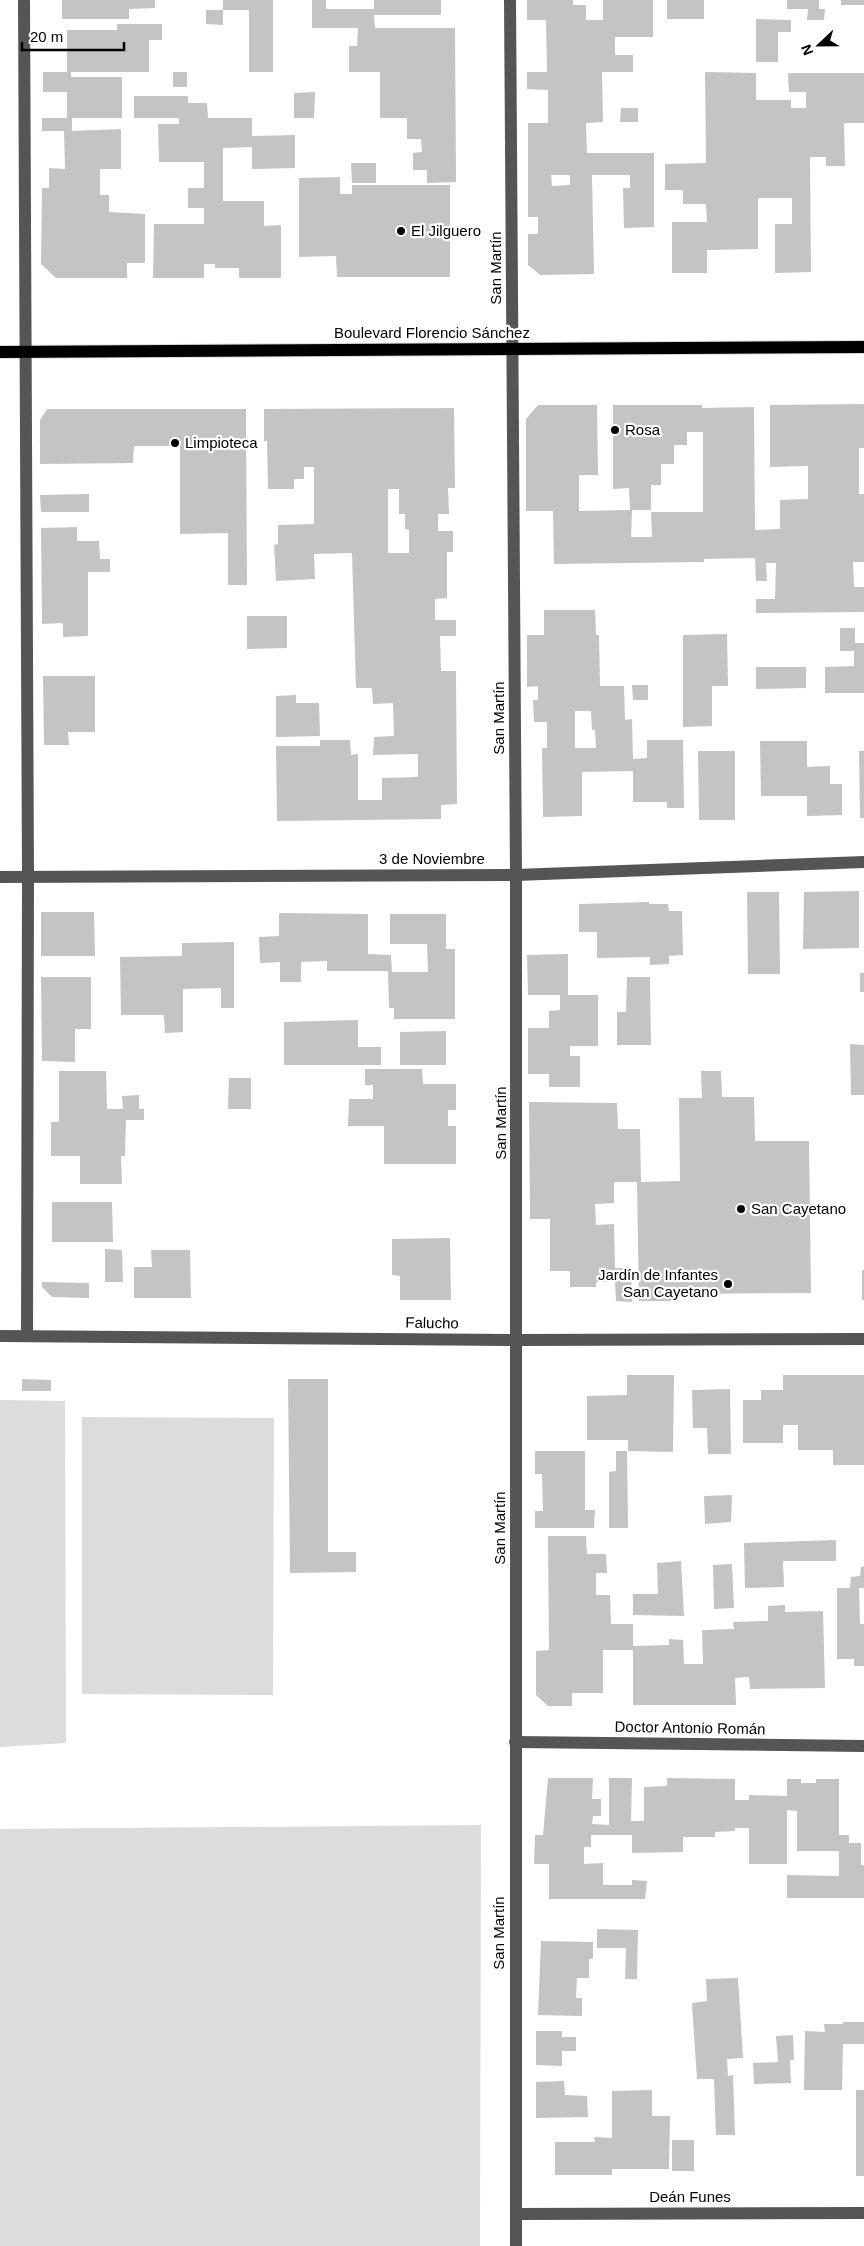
<svg xmlns="http://www.w3.org/2000/svg" width="864" height="2246" font-family="Arial,sans-serif">
  <rect width="100%" height="100%" fill="#fff"/>
  <!-- green -->
  <g fill="#dcdcdc">
    <polygon points="0,1400 65,1401 66,1743 0,1747"/>
    <polygon points="82,1417 274,1418 273,1695 82,1694"/>
    <polygon points="481,1825 480,2246 0,2246 0,1829"/>
  </g>
  <!-- building -->
  <g fill="#c4c4c4" fill-rule="evenodd">
    <polygon points="62,0 155,0 155,8 129,9 129,19 62,19"/>
    <polygon points="223,0 273,0 273,72 249,72 249,10 223,10"/>
    <polygon points="312,0 326,0 326,9 374,9 374,0 441,0 441,15 374,15 375,28 455,28 456,182 427,183 427,170 413,170 413,153 422,152 421,139 407,139 407,118 380,118 380,72 349,72 349,46 357,46 358,28 312,28"/>
    <path d="M527,0H573V5H586V20H603V0H653V37H615V55H633V72H602L603,122L586,123L587,153H654V227L624,228L623,188H630V175H592L594,274L540,275L528,265V234H538V217H528V123H548V90L527,89V72H547L546,20H527ZM551,175H570V185L552,186Z"/>
    <rect x="667" y="0" width="37" height="19"/>
    <polygon points="787,0 819,0 819,9 825,9 824,20 807,20 808,9 787,9"/>
    <rect x="841" y="0" width="23" height="5"/>
    <polygon points="206,10 223,10 223,25 206,24"/>
    <polygon points="756,19 791,20 791,32 778,32 778,62 756,62"/>
    <polygon points="117,24 162,24 162,40 149,40 149,72 71,72 71,77 122,77 122,118 72,118 72,131 121,129 121,169 100,169 100,195 109,195 109,212 145,214 145,263 127,263 127,278 56,278 41,264 42,188 49,188 49,168 65,169 64,131 42,131 42,118 67,118 67,92 43,92 43,72 67,72 67,30 117,30"/>
    <rect x="173" y="72" width="14" height="15"/>
    <polygon points="705,72 756,73 756,100 791,100 791,108 806,108 806,92 789,92 788,73 864,73 864,123 844,123 845,166 826,166 826,157 810,157 811,272 775,273 775,224 792,224 792,198 758,198 758,249 707,250 707,273 672,273 672,222 707,222 706,204 683,204 683,190 665,190 665,164 706,163"/>
    <polygon points="315,92 314,118 294,118 294,93"/>
    <polygon points="134,96 188,96 188,103 207,103 208,118 252,118 252,136 295,135 295,168 252,169 252,147 223,148 223,201 264,201 264,226 281,225 281,278 239,278 239,268 215,268 215,264 204,264 204,278 153,278 154,224 204,224 204,208 188,208 188,188 204,188 204,162 159,162 158,124 179,124 179,118 134,118"/>
    <polygon points="621,108 638,108 638,122 620,122"/>
    <polygon points="351,163 376,163 376,183 352,183"/>
    <polygon points="340,177 340,194 352,194 352,185 450,185 450,277 337,277 336,256 299,257 299,178"/>
    <path d="M864,404V448H859V494H864V562H853L854,587H864V612L756,613V599H775L776,563H766L767,581H756L755,558L704,559V562L554,564L553,511H526V419L538,405H597L598,475H579V511L630,510L629,488L613,489V405H702V408L754,407L755,530L780,529V500L808,499V466L770,467V405ZM687,432H703V512H651L652,537H631L632,510H651V485H661V464H674V445H687Z"/>
    <path d="M454,408L455,488H448L449,514H438V531H453V552H447V598L435,599V620H456V636H440L441,671H456L457,804L441,805V819L277,821L276,746H320V740H350L351,755L358,754V800H382V778L418,777V754L373,755L374,737L394,736L393,703L373,704L372,688H356L352,553L314,554L315,579L276,581L274,545L278,544V525L314,524V467H304V479H294V489H268L267,441H264V409ZM388,489H399V514H405V529L409,530V553H388Z"/>
    <polygon points="47,409 246,409 247,585 228,585 228,533 180,534 180,446 134,446 133,463 40,464 40,420"/>
    <polygon points="89,494 89,512 41,512 40,495"/>
    <polygon points="77,527 77,541 99,541 100,559 110,559 110,572 88,572 88,636 63,637 63,623 42,624 41,528"/>
    <path d="M544,610H595L596,635H599L600,686H624L625,720L632,719L633,759L647,758V740H683L684,808H667V802H633V771L582,772V816L543,817L542,748H547V722H534L533,700H538V686L527,687V635H544ZM575,711H591L592,730H595L596,748H575Z"/>
    <polygon points="247,616 287,616 287,648 247,649"/>
    <polygon points="840,628 855,628 855,643 864,643 864,693 825,693 825,667 854,666 854,651 840,651"/>
    <polygon points="727,634 728,686 712,686 712,726 683,727 683,635"/>
    <polygon points="756,667 806,667 806,688 756,689"/>
    <polygon points="43,676 95,676 95,732 68,732 69,745 44,745"/>
    <polygon points="632,685 648,685 648,700 633,700"/>
    <polygon points="296,695 296,703 319,703 320,736 276,737 276,696"/>
    <polygon points="760,741 807,741 807,767 830,766 830,784 842,784 842,815 807,816 807,796 761,796"/>
    <polygon points="698,751 735,751 735,820 699,820"/>
    <polygon points="859,751 864,751 864,818 860,818"/>
    <polygon points="859,891 859,948 803,949 804,892"/>
    <polygon points="747,892 779,892 780,974 748,974"/>
    <polygon points="649,902 649,904 668,904 669,911 682,911 683,955 669,956 669,964 650,965 650,957 597,958 597,932 579,932 579,904"/>
    <polygon points="41,912 94,912 95,956 41,956"/>
    <polygon points="279,913 368,914 368,954 391,955 392,972 428,972 427,944 390,944 390,914 446,914 446,949 455,949 455,1019 394,1019 394,1008 389,1008 388,971 327,971 327,961 301,962 301,982 280,982 280,962 260,963 259,937 279,936"/>
    <polygon points="234,942 234,1008 221,1008 221,988 183,989 183,1032 165,1033 164,1015 121,1015 120,957 182,956 182,943"/>
    <polygon points="568,954 568,995 598,995 598,1046 570,1046 570,1056 580,1056 580,1087 549,1087 549,1074 528,1074 528,1028 549,1028 549,1011 560,1010 560,995 528,995 527,955"/>
    <rect x="860" y="973" width="4" height="19"/>
    <polygon points="41,977 91,977 91,1029 75,1029 75,1062 42,1061"/>
    <polygon points="627,977 650,977 651,1045 617,1045 617,1012 626,1012"/>
    <polygon points="358,1020 358,1047 381,1047 381,1065 284,1065 284,1022"/>
    <polygon points="446,1031 446,1065 400,1065 400,1032"/>
    <polygon points="850,1044 864,1045 864,1095 851,1095"/>
    <polygon points="365,1069 422,1069 423,1084 456,1084 456,1110 448,1110 448,1126 456,1126 456,1164 384,1164 384,1126 348,1126 349,1099 373,1099 373,1085 365,1085"/>
    <polygon points="59,1071 106,1071 107,1109 123,1109 122,1096 139,1095 139,1109 144,1109 144,1120 126,1120 125,1156 121,1156 122,1184 80,1184 80,1156 51,1156 51,1122 59,1122"/>
    <polygon points="701,1071 721,1071 722,1097 754,1097 755,1141 809,1141 811,1293 676,1294 676,1301 639,1301 637,1182 614,1182 614,1203 595,1204 596,1225 614,1224 615,1268 631,1268 632,1302 616,1301 615,1282 596,1282 596,1287 570,1287 570,1271 550,1271 550,1219 530,1219 529,1102 617,1103 618,1129 640,1129 641,1182 680,1181 679,1098 702,1098"/>
    <polygon points="229,1078 251,1078 251,1109 228,1109"/>
    <polygon points="52,1202 112,1202 113,1242 52,1242"/>
    <polygon points="450,1238 451,1300 400,1300 400,1276 392,1275 392,1239"/>
    <polygon points="105,1249 122,1250 123,1282 105,1282"/>
    <polygon points="151,1250 190,1250 191,1298 134,1298 134,1267 152,1267"/>
    <rect x="862" y="1270" width="2" height="30"/>
    <polygon points="42,1282 89,1283 89,1298 52,1297 42,1287"/>
    <polygon points="627,1375 674,1375 673,1452 628,1451 628,1440 587,1440 587,1396 627,1395"/>
    <polygon points="783,1375 864,1375 864,1465 833,1465 833,1450 798,1450 798,1425 783,1425 783,1443 743,1443 743,1400 761,1400 761,1390 783,1390"/>
    <polygon points="22,1379 51,1380 51,1391 22,1391"/>
    <polygon points="288,1379 328,1379 328,1552 356,1552 356,1572 290,1573"/>
    <polygon points="730,1389 731,1454 708,1454 707,1428 693,1428 692,1390"/>
    <polygon points="535,1451 585,1451 585,1510 595,1510 594,1528 535,1528 535,1511 543,1511 542,1474 535,1474"/>
    <polygon points="616,1451 627,1451 628,1528 609,1528 609,1472 616,1471"/>
    <polygon points="732,1495 731,1522 705,1524 704,1496"/>
    <polygon points="548,1536 586,1536 587,1554 606,1554 607,1573 596,1573 596,1595 610,1595 611,1624 633,1624 633,1646 669,1645 669,1639 683,1640 684,1664 703,1664 702,1630 734,1629 733,1622 768,1621 768,1606 785,1605 785,1612 823,1611 825,1688 750,1689 749,1677 735,1678 736,1705 633,1705 633,1650 603,1650 603,1693 572,1693 572,1706 548,1706 536,1695 536,1651 549,1650"/>
    <polygon points="836,1540 836,1561 783,1561 784,1587 745,1588 744,1543"/>
    <polygon points="681,1561 684,1616 633,1615 633,1594 658,1594 657,1563"/>
    <polygon points="732,1564 734,1608 714,1609 713,1565"/>
    <polygon points="864,1566 864,1588 859,1588 860,1624 864,1624 864,1666 854,1666 854,1659 837,1659 837,1588 850,1588 851,1577 860,1576 861,1567"/>
    <polygon points="548,1778 593,1778 592,1799 601,1799 601,1816 593,1816 592,1824 609,1825 609,1778 632,1778 631,1821 644,1821 644,1787 667,1786 667,1778 735,1779 735,1800 749,1800 749,1795 787,1796 787,1779 801,1779 801,1783 816,1783 816,1779 839,1779 839,1835 849,1835 849,1843 861,1843 861,1865 864,1865 864,1898 787,1898 787,1875 839,1876 839,1851 797,1851 797,1811 787,1810 787,1864 749,1864 749,1828 735,1828 735,1831 715,1832 715,1837 683,1837 683,1852 632,1853 632,1835 591,1835 591,1847 584,1847 584,1864 603,1863 603,1885 632,1885 632,1880 647,1881 645,1899 549,1899 549,1864 534,1864 535,1835 543,1835"/>
    <polygon points="597,1929 638,1930 637,1979 625,1979 626,1948 597,1948"/>
    <polygon points="541,1941 593,1942 593,1959 589,1959 589,1978 577,1978 576,1998 582,1998 582,2016 538,2015"/>
    <polygon points="738,1978 743,2058 727,2059 728,2076 733,2075 735,2135 716,2135 714,2079 697,2079 692,2003 707,2001 706,1979"/>
    <polygon points="843,2022 864,2022 864,2044 843,2044 842,2090 804,2090 805,2031 825,2032 824,2024 843,2024"/>
    <polygon points="536,2031 562,2031 562,2037 576,2037 576,2051 562,2051 562,2066 536,2065"/>
    <polygon points="793,2035 794,2060 790,2060 791,2083 754,2084 753,2063 778,2062 776,2036"/>
    <polygon points="564,2081 565,2095 587,2096 588,2117 536,2118 536,2082"/>
    <polygon points="652,2090 652,2116 670,2116 669,2169 612,2169 612,2175 555,2175 555,2142 595,2142 594,2137 612,2138 612,2091"/>
    <rect x="856" y="2090" width="8" height="86"/>
    <rect x="672" y="2140" width="22" height="31"/>
  </g>
  <g fill="none" stroke-linecap="round" stroke-linejoin="round">
    <!-- major casing -->
    <g stroke="#dbdbdb" stroke-width="14">
      <polyline id="major" points="0,352 864,347"/>
    </g>
    <!-- minor -->
    <g stroke="#555" stroke-width="12">
      <polyline points="24,0 28,876 27,1336"/>
      <polyline points="510,0 516,875 516,2246"/>
      <polyline points="0,877 516,875 864,862"/>
      <polyline points="0,1336 517,1340 864,1339"/>
      <polyline points="515,1742 864,1746"/>
      <polyline points="516,2214 864,2213"/>
    </g>
    <!-- major -->
    <use href="#major" stroke="#000" stroke-width="12"/>
  </g>
  <!-- markers -->
  <g fill="#000" stroke="#fff" stroke-width="2">
    <circle cx="401" cy="231" r="5"/>
    <circle cx="615" cy="430" r="5"/>
    <circle cx="175" cy="443" r="5"/>
    <circle cx="741" cy="1209" r="5"/>
    <circle cx="728" cy="1284" r="5"/>
  </g>
  <g text-anchor="middle" stroke-width="4.5" stroke-linejoin="round" paint-order="stroke">
    <!-- poi labels -->
    <g font-size="15" fill="#000" stroke="#fff" text-anchor="start">
      <text x="411" y="236">El Jilguero</text>
      <text x="625" y="435">Rosa</text>
      <text x="185" y="448">Limpioteca</text>
      <text x="751" y="1214">San Cayetano</text>
      <text x="718" y="1280" text-anchor="end">Jardín de Infantes<tspan x="718" dy="17">San Cayetano</tspan></text>
    </g>
    <!-- street labels -->
    <g font-size="15" fill="#000" stroke="#fff">
      <text transform="translate(496 268) rotate(-90)" y="5">San Martín</text>
      <text x="432" y="338">Boulevard Florencio Sánchez</text>
      <text transform="translate(499 718) rotate(-90)" y="5">San Martín</text>
      <text x="432" y="864">3 de Noviembre</text>
      <text transform="translate(501 1123) rotate(-90)" y="5">San Martín</text>
      <text transform="translate(432 1323) rotate(1)" y="5">Falucho</text>
      <text transform="translate(500 1528) rotate(-90)" y="5">San Martín</text>
      <text transform="translate(690 1728) rotate(1)" y="5">Doctor Antonio Román</text>
      <text transform="translate(499 1933) rotate(-90)" y="5">San Martín</text>
      <text x="690" y="2202">Deán Funes</text>
    </g>
  </g>
  <!-- north arrow -->
  <g transform="translate(819 45) rotate(248)" stroke="#ffffff" stroke-width="4" paint-order="stroke">
  <path d="M0-4L9 19L0 12L-9 19Z" fill="#000000"/>
  <text y="-8" font-size="14" font-weight="bold" text-anchor="middle" fill="#000000">N</text>
  </g>
  <!-- scale -->
  <path d="M22 42v8h102v-8" fill="none" stroke="#000000" stroke-width="2.5"/>
  <text x="30" y="42" font-size="15" fill="#000000" stroke="#ffffff" stroke-width="4" paint-order="stroke">20 m</text>
</svg>
